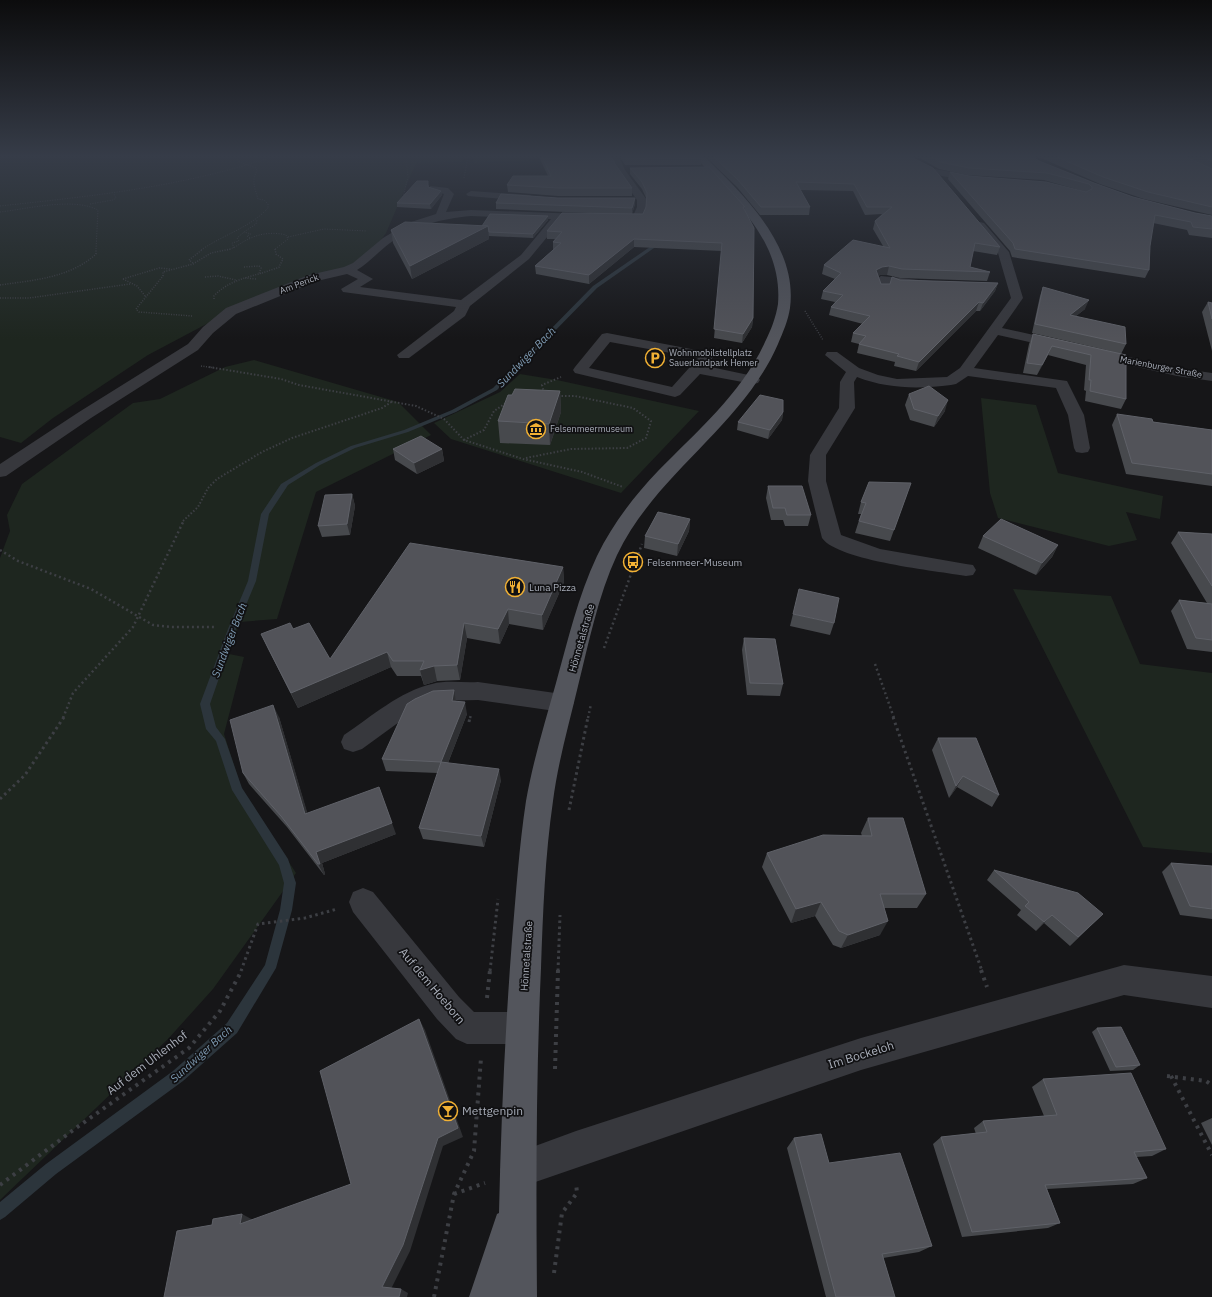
<svg xmlns="http://www.w3.org/2000/svg" width="1212" height="1297" font-family="'IBM Plex Sans',sans-serif">
  <rect width="100%" height="100%" fill="#161618"/>
  <!-- green -->
  <g fill="#1e261f">
    <polygon points="0,157 463,157 462,162 416,163 386,233 378,244 348,269 248,302 148,355 53,418 21,443 0,437"/>
    <polygon points="474,157 530,157 530,160 473,163"/>
    <polygon points="254,360 398,402 431,435 316,492 277,619 240,622 229,654 244,657 224,734 242,790 296,873 213,989 168,1039 0,1200 0,558 10,531 7,515 22,484 133,403 160,399 225,367"/>
    <polygon points="520,374 557,380 699,411 621,493 451,439 434,423 500,392"/>
    <polygon points="981,398 1036,405 1058,473 1163,496 1160,519 1126,512 1137,540 1109,546 998,518 990,493"/>
    <polygon points="1013,589 1111,596 1140,664 1212,673 1212,853 1143,847"/>
  </g>
  <g fill="none" stroke-linecap="round" stroke-linejoin="round">
    <!-- stream -->
    <polygon fill="#2c353c" fill-rule="evenodd" points="660,240 664,241 597,288 497,390 456,412 408,432 355,448 320,465 288,485 269,514 256,581 236,629 210,704 216,727 225,739 242,788 288,859 296,883 292,910 276,968 237,1033 183,1081 56,1174 5,1217 0,1220 0,1202 46,1164 173,1071 227,1023 265,965 280,910 284,883 279,865 232,790 216,741 206,729 200,704 228,629 248,581 261,514 281,484 316,463 351,446 404,430 452,410 493,388 593,286"/>
    <!-- path-far5 -->
    <g stroke="#3d3f44" stroke-width="1" stroke-dasharray="1 1.5" stroke-linecap="butt">
      <polyline points="464,178 468,157"/>
      <polyline points="403,197 408,177 406,157"/>
      <polyline points="90,204 113,200 116,198 114,194"/>
      <path d="M0,206C92,196 183,187 271,157"/>
      <path d="M0,212C27,209 73,197 98,210L96,250"/>
      <polyline points="288,237 324,229 367,231"/>
      <polyline points="250,238 247,236 251,234 244,232 256,224 257,220"/>
      <polyline points="234,248 232,243 239,241 237,238 244,232"/>
      <path d="M201,250C223,235 251,227 268,208V204L264,200L258,199C255,188 251,182 257,171L256,168L242,163L235,157"/>
      <path d="M227,250C236,248 241,242 249,239C260,233 275,232 286,235L288,239L274,250"/>
    </g>
    <!-- path-far4 -->
    <g stroke="#3d3f44" stroke-width="1.5" stroke-dasharray="1 1.5" stroke-linecap="butt">
      <polyline points="275,249 276,254 283,259 279,267"/>
      <polyline points="193,263 189,260 203,249"/>
      <polyline points="244,267 259,266 261,268 259,274"/>
      <polyline points="262,273 280,267"/>
      <polyline points="205,277 218,276 236,280"/>
      <polyline points="245,278 256,279"/>
      <polyline points="123,279 159,268 170,269"/>
      <polyline points="123,279 137,286 146,297"/>
      <path d="M0,285C34,280 70,278 96,254V249"/>
      <polyline points="0,298 29,298 130,284"/>
      <path d="M214,299V296C227,282 244,278 262,273"/>
      <polyline points="805,311 823,340"/>
      <polyline points="192,316 139,312 136,309 163,276 163,272 193,264 211,253 231,249"/>
      <polyline points="201,366 215,368"/>
    </g>
    <!-- path-far3 -->
    <g stroke="#3d3f44" stroke-width="2" stroke-dasharray="1.5 2" stroke-linecap="butt">
      <polyline points="209,367 281,379 299,385 416,406 444,419 464,440 523,459 582,472 623,487"/>
      <polyline points="544,393 542,385 561,377"/>
      <polyline points="464,440 484,430 494,411 506,403"/>
      <polyline points="526,458 571,449 627,448 646,438 651,421 633,408 575,396 559,396"/>
      <polyline points="183,521 198,507 208,488 217,479 262,452 292,438 382,408 393,401"/>
    </g>
    <!-- path-far2 -->
    <g stroke="#3d3f44" stroke-width="2.5" stroke-dasharray="2 3" stroke-linecap="butt">
      <polyline points="0,550 18,561 91,589 153,625 171,627 214,627"/>
      <polyline points="604,648 642,544"/>
      <polyline points="875,664 894,718"/>
      <polyline points="63,718 73,693 133,627 184,520"/>
      <polyline points="470,718 471,715"/>
      <polyline points="588,718 591,704"/>
    </g>
    <!-- path-far1 -->
    <g stroke="#3d3f44" stroke-width="3" stroke-dasharray="2.5 3.5" stroke-linecap="butt">
      <polyline points="893,717 982,971"/>
      <polyline points="469,722 470,717"/>
      <polyline points="0,799 25,775 64,717"/>
      <polyline points="569,810 588,717"/>
      <polyline points="241,971 258,924 305,918 337,909"/>
      <polyline points="490,971 498,899"/>
      <polyline points="558,971 560,915"/>
    </g>
    <!-- path -->
    <g stroke="#3d3f44" stroke-width="4" stroke-dasharray="3 5" stroke-linecap="butt">
      <polyline points="981,970 987,987"/>
      <polyline points="487,998 490,970"/>
      <polyline points="555,1069 558,970"/>
      <polyline points="1167,1076 1206,1081 1212,1085"/>
      <polyline points="1171,1076 1212,1155"/>
      <polyline points="0,1185 76,1128 189,1048 220,1011 242,970"/>
      <polyline points="454,1194 485,1183"/>
      <polyline points="554,1273 562,1213 577,1193 576,1183"/>
      <polyline points="434,1297 454,1194 474,1151 481,1058"/>
    </g>
    <!-- minor -->
    <g fill="#37383d" fill-rule="evenodd">
      <path d="M611,157H619L625,170L647,200V207L641,221L562,219L529,259L470,306L465,316L409,358H399L397,355L454,311L456,307L343,292L341,289L358,279L347,274L317,281L236,314L213,333L198,350L91,418L6,476L0,477V464L79,412L188,344L203,327L226,308L309,275L344,267L353,263L383,238L408,223L436,214L444,194L430,190V186L448,188L454,194L446,212L471,210L633,216L637,207V200L616,170ZM471,216L551,219L521,255L461,300L360,287L373,279L357,270C369,263 379,251 390,243C415,225 441,219 471,216Z"/>
      <polygon points="935,169 978,177 983,180 978,183 932,174 932,170"/>
      <polygon points="471,191 530,195 535,198 530,201 468,196 466,194"/>
      <path d="M980,222L984,223L1009,252L1023,298L1002,328L1065,342L1067,345L1065,348L1060,349L998,335L974,368L1067,381L1084,415L1090,448L1088,452L1082,453L1076,452L1074,448L1068,415L1056,388L968,376L956,384L951,385C919,389 888,389 857,377L854,382L855,408L826,455V481L841,535L880,549L966,564L973,565L976,570L973,575L966,576C938,571 838,561 822,538L808,481L810,455L839,408L840,382L846,372L825,355L827,352H837L859,368L878,375L897,379L947,377L960,368L1011,298L998,253L975,225Z"/>
      <path d="M881,276L919,280L925,284C919,292 896,286 888,284L889,288L883,292L877,288L875,280Z"/>
      <path d="M607,333L712,353L714,356L706,366L758,377L760,380L758,383L753,384L700,374L680,395L675,397L575,373L573,370L575,367L602,334ZM610,342L698,358L672,387L589,368Z"/>
      <polygon points="1098,350 1177,368 1212,373 1212,381 1177,376 1093,357 1091,354 1093,351"/>
      <path d="M478,682L562,694L570,697L574,703L570,709L562,712L478,700L436,701L417,709L362,749L353,752L344,749L341,742L344,735C371,717 400,691 432,684C446,680 463,683 478,682Z"/>
      <polygon points="363,888 373,892 459,997 474,1012 522,1012 533,1017 538,1028 533,1039 522,1044 467,1044 456,1039 437,1019 353,912 349,902 353,892"/>
      <polygon points="1124,965 1212,976 1212,1008 1124,995 861,1070 518,1188 505,1183 500,1170 505,1157 576,1131 861,1038"/>
    </g>
    <!-- major -->
    <path fill="#53555c" fill-rule="evenodd" d="M696,157H705C745,196 798,247 790,308C788,321 783,332 778,344C742,427 656,473 617,555C598,596 589,642 578,686C569,724 558,762 553,801C545,856 543,912 541,968C536,1078 536,1187 537,1297H469L497,1214L499,1213C501,1122 505,1031 512,940C516,894 519,847 526,801C533,761 545,722 556,683C568,640 578,596 597,556C612,525 634,496 658,471C697,431 741,394 765,342C771,330 776,317 778,304C783,240 733,201 696,157Z"/>
  </g>
  <!-- wall -->
  <g fill="#47494d">
    <polygon points="539,157 612,157 615,164 632,188 632,196 558,196 508,192 507,185 548,176"/>
    <polygon points="620,157 701,157 701,165 625,165"/>
    <polygon points="706,157 911,157 1000,247 997,255 973,251 970,267 990,272 987,281 900,278 887,275 880,275 878,276 881,284 890,284 900,280 998,283 995,291 980,311 976,311 916,371 894,366 895,362 857,353 859,344 851,342 853,333 863,324 829,315 831,307 835,302 821,299 823,291 835,279 822,274 824,265 883,246 873,229 875,221 882,214 865,215 853,191 800,190 810,207 809,215 760,215 737,187"/>
    <polygon points="918,157 1033,157 1039,161 1094,183 1133,197 1195,213 1212,216 1212,238 1189,235 1187,230 1153,223 1150,246 1149,270 1145,278 1012,257 1010,251 948,179 950,172 969,176 1086,192 1044,180 967,175 939,169"/>
    <polygon points="1039,157 1212,157 1212,215 1144,199 1100,184"/>
    <polygon points="630,168 745,207 745,212 753,318 752,327 742,343 714,338 722,251 634,247 589,284 536,274 535,266 553,250 553,242 555,239 547,239 547,231 612,214 496,209 496,203 635,204 632,214 643,214 646,207 647,200 642,189 630,174"/>
    <polygon points="429,185 429,187 441,191 442,195 431,209 397,207 397,203"/>
    <polygon points="548,216 548,220 533,238 489,236 489,239 412,279 393,243 391,230 482,226"/>
    <polygon points="1043,287 1085,309 1076,316 1126,344 1121,354 1126,399 1121,409 1085,401 1086,391 1084,390 1086,365 1048,355 1037,375 1023,373 1029,344 1033,334 1115,352 1032,333 1040,296"/>
    <polygon points="1208,302 1212,303 1212,351 1202,312"/>
    <polygon points="560,391 561,412 550,445 500,443 498,421 512,395"/>
    <polygon points="909,394 945,411 934,427 910,420 905,405"/>
    <polygon points="783,412 782,420 768,439 737,430 738,422"/>
    <polygon points="1117,414 1153,422 1212,430 1212,486 1126,474 1112,425"/>
    <polygon points="393,449 442,449 444,461 417,474 395,460"/>
    <polygon points="768,486 811,515 808,526 785,526 783,520 771,520 766,498"/>
    <polygon points="352,494 355,506 350,535 322,537 318,526"/>
    <polygon points="907,494 890,541 855,533 861,514 858,514 861,502"/>
    <polygon points="690,519 689,531 677,556 644,548 645,536"/>
    <polygon points="1178,532 1212,534 1212,652 1187,649 1171,611 1179,600 1207,603 1171,543"/>
    <polygon points="983,536 1058,545 1052,557 1036,575 978,548"/>
    <polygon points="563,567 564,582 543,630 509,624 500,644 467,638 460,680 437,681 424,685 421,676 397,676 391,667 298,708 268,649 261,634 293,629 330,659"/>
    <polygon points="793,614 834,623 830,635 790,626"/>
    <polygon points="744,638 783,684 780,696 747,695 742,650"/>
    <polygon points="456,701 467,714 448,763 501,780 484,847 423,839 419,828 438,773 386,771 382,759"/>
    <polygon points="279,717 307,813 396,834 322,863 325,874 324,875 287,827 249,784 243,773"/>
    <polygon points="938,738 999,795 992,807 957,787 949,798 932,750"/>
    <polygon points="868,818 926,894 917,908 884,908 880,935 841,948 833,945 815,916 791,923 762,867 767,853 862,836 861,833"/>
    <polygon points="1171,863 1212,866 1212,919 1180,915 1162,872"/>
    <polygon points="994,870 1103,914 1070,946 1044,923 1036,931 1017,915 1021,910 987,880"/>
    <polygon points="1097,1028 1140,1065 1133,1070 1110,1071 1092,1032"/>
    <polygon points="1043,1079 1166,1149 1152,1156 1136,1157 1147,1178 1133,1184 1047,1189 1060,1223 1048,1228 962,1237 933,1144 941,1137 976,1134 974,1128 983,1121 1044,1116 1032,1087"/>
    <polygon points="1212,1118 1212,1145 1201,1123"/>
    <polygon points="794,1138 829,1163 932,1246 919,1252 883,1258 895,1297 826,1297 787,1148"/>
  </g>
  <!-- shaded-wall -->
  <g fill="#2f3033">
    <polygon points="441,191 442,195 431,209 430,204"/>
    <polygon points="635,198 635,204 632,214 632,208"/>
    <polygon points="548,216 548,220 533,238 533,234"/>
    <polygon points="488,226 489,239 412,279 410,266"/>
    <polygon points="634,239 634,247 589,284 589,275"/>
    <polygon points="889,266 887,275 880,275 874,279 876,270 882,267"/>
    <polygon points="998,283 995,291 980,311 983,303"/>
    <polygon points="1089,300 1085,309 1066,324 1070,315"/>
    <polygon points="979,302 976,311 916,371 919,362"/>
    <polygon points="753,318 752,327 742,343 743,334"/>
    <polygon points="1052,346 1048,355 1037,375 1042,365"/>
    <polygon points="560,391 561,412 550,445 549,424"/>
    <polygon points="948,400 945,411 934,427 938,416"/>
    <polygon points="783,412 782,420 768,439 770,430"/>
    <polygon points="442,449 444,461 417,474 414,463"/>
    <polygon points="352,494 355,506 350,535 347,524"/>
    <polygon points="690,519 689,531 677,556 678,544"/>
    <polygon points="1058,545 1052,557 1036,575 1042,563"/>
    <polygon points="563,567 564,582 543,630 542,615"/>
    <polygon points="508,609 509,624 500,644 498,629"/>
    <polygon points="464,623 467,638 460,680 457,665"/>
    <polygon points="387,652 391,667 298,708 291,693"/>
    <polygon points="434,666 437,681 424,685 420,670"/>
    <polygon points="454,690 456,702 452,701"/>
    <polygon points="465,702 467,714 444,773 441,762"/>
    <polygon points="273,705 279,717 311,825 305,814"/>
    <polygon points="499,769 501,780 484,847 481,836"/>
    <polygon points="963,776 957,787 949,798 956,786"/>
    <polygon points="379,787 396,834 322,863 325,874 324,875 318,864 316,852"/>
    <polygon points="821,902 815,916 791,923 796,909"/>
    <polygon points="1052,915 1036,931 1044,922"/>
    <polygon points="888,921 880,935 841,948 848,935"/>
    <polygon points="419,1019 425,1030 463,1137 443,1146 410,1251 390,1291 382,1287"/>
    <polygon points="242,1214 255,1221 240,1224"/>
    <polygon points="401,1289 408,1293 407,1297 399,1297"/>
  </g>
  <!-- building -->
  <g fill="#525359" stroke="#5f6168">
    <polygon points="542,157 612,157 615,164 632,188 558,188 507,185 513,176 551,176"/>
    <polygon points="624,157 701,157 701,158 625,159"/>
    <polygon points="714,157 911,157 933,168 1000,247 975,243 970,267 990,272 902,269 889,266 882,267 876,270 881,284 890,284 892,277 900,280 998,283 983,303 979,302 919,362 897,356 899,354 859,344 866,336 853,333 870,316 831,307 843,295 823,291 841,273 824,265 853,240 890,248 875,221 892,207 867,207 854,184 796,182 810,207 761,207 738,180"/>
    <polygon points="932,157 1033,157 1039,161 1094,183 1133,197 1195,213 1212,216 1212,229 1193,227 1191,222 1155,215 1150,246 1149,270 1015,249 1013,243 950,172 969,176 1046,182 1086,192 1092,189 1092,187 1089,184 1047,173 969,168 940,162"/>
    <polygon points="1057,157 1186,157 1212,169 1212,207 1148,192 1103,177"/>
    <polygon points="1203,157 1212,157 1212,161"/>
    <polygon points="709,167 745,207 743,207 754,228 753,318 743,334 714,329 722,243 634,239 589,275 535,266 561,243 553,242 562,232 547,231 562,213 643,214 646,207 647,193 642,182 630,168"/>
    <polygon points="417,181 428,181 428,187 441,191 430,204 397,203"/>
    <polygon points="501,194 558,198 635,198 632,208 496,203"/>
    <polygon points="490,214 548,216 533,234 489,232 488,226 482,226"/>
    <polygon points="405,222 488,226 410,266 391,230"/>
    <polygon points="1043,287 1089,300 1070,315 1125,327 1126,344 1035,324"/>
    <polygon points="1208,302 1212,303 1212,319"/>
    <polygon points="1033,334 1126,355 1126,399 1090,391 1091,380 1089,380 1091,355 1052,346 1042,365 1027,363"/>
    <polygon points="929,386 948,400 938,416 914,409 909,394"/>
    <polygon points="515,389 560,391 549,424 498,421 508,395 512,395"/>
    <polygon points="760,395 783,400 783,412 770,430 738,422"/>
    <polygon points="1117,414 1152,419 1153,422 1212,430 1212,474 1132,463"/>
    <polygon points="421,436 442,449 414,463 393,449"/>
    <polygon points="869,482 911,483 894,530 859,521 866,503 861,502"/>
    <polygon points="768,486 802,486 811,515 787,515 785,508 773,508"/>
    <polygon points="352,494 347,524 318,526 325,495"/>
    <polygon points="658,512 690,519 678,544 645,536"/>
    <polygon points="1001,519 1058,545 1042,563 983,536"/>
    <polygon points="1178,532 1212,534 1212,586"/>
    <polygon points="410,543 563,567 542,615 508,609 498,629 464,623 457,665 434,666 420,670 424,661 393,661 387,652 291,693 261,634 290,623 293,629 309,623 330,659"/>
    <polygon points="799,589 839,598 834,623 793,614"/>
    <polygon points="1179,600 1212,604 1212,640 1196,638"/>
    <polygon points="744,638 775,639 783,684 750,683"/>
    <polygon points="454,690 452,701 465,702 441,762 499,769 481,836 419,828 441,762 382,759 407,704 415,699 433,691"/>
    <polygon points="273,705 305,814 379,787 392,823 316,852 320,864 318,864 281,816 243,773 230,720"/>
    <polygon points="938,738 976,738 999,795 963,776 956,786"/>
    <polygon points="868,818 903,818 926,894 880,894 888,921 848,935 839,931 821,902 796,909 767,853 823,835 872,836"/>
    <polygon points="1171,863 1212,866 1212,909 1190,906"/>
    <polygon points="994,870 1078,893 1103,914 1078,937 1052,915 1044,922 1025,906 1029,902"/>
    <polygon points="419,1019 458,1128 438,1138 403,1245 382,1287 401,1289 399,1297 164,1297 177,1231 212,1225 213,1219 242,1214 240,1224 351,1184 320,1071"/>
    <polygon points="1121,1027 1140,1065 1116,1067 1097,1028"/>
    <polygon points="1131,1073 1166,1149 1134,1152 1147,1178 1045,1185 1060,1223 972,1232 941,1137 987,1132 983,1121 1057,1115 1043,1079"/>
    <polygon points="821,1134 829,1163 900,1153 932,1246 882,1254 895,1297 836,1297 794,1138"/>
  </g>
  <!-- sky -->
  <linearGradient id="sky" x2="0" y2="1"><stop stop-color="#0c0c0d"/><stop offset="0.46" stop-color="#363c48"/><stop offset="1" stop-color="#363c48" stop-opacity="0"/></linearGradient>
  <rect width="1212" height="339" fill="url(#sky)"/>
  <!-- icons -->
  <defs>
    <g id="parking-ring" transform="scale(1)"><circle r="9.5" fill="#111113" stroke="#f2b134" stroke-width="1.5"/><path d="M-3.5-5.5H1a3.5 3.5 0 0 1 0 7H-1V5.5H-3.5ZM-1-3.4V-.6H.8a1.4 1.4 0 0 0 0-2.8Z" fill="#f2b134"/></g>
    <g id="museum-ring" transform="scale(1)"><circle r="9.5" fill="#111113" stroke="#f2b134" stroke-width="1.5"/><path d="M0-6L6-3V-2H-6V-3ZM-5-1h2V3h-2ZM-1-1h2V3h-2ZM3-1h2V3H3ZM-6 4H6V6H-6Z" fill="#f2b134"/></g>
    <g id="bus-ring" transform="scale(1)"><circle r="9.5" fill="#111113" stroke="#f2b134" stroke-width="1.5"/><path d="M-5-6H5V4H4V6H2V4H-2V6H-4V4H-5ZM-3.5-4V0h7V-4ZM-3.5 1.2v1.5H-2V1.2ZM2 1.2v1.5H3.5V1.2Z" fill="#f2b134"/></g>
    <g id="restaurant-ring" transform="scale(1)"><circle r="9.5" fill="#111113" stroke="#f2b134" stroke-width="1.5"/><path d="M-5-6h1v4h1v-4h1v4h1v-4h1v5L-1.5 .5V6h-2V.5L-5-1ZM5-6V6H3V1.5H1.5Q1.5-4 5-6Z" fill="#f2b134"/></g>
    <g id="bar-ring" transform="scale(1)"><circle r="9.5" fill="#111113" stroke="#f2b134" stroke-width="1.5"/><path d="M-6-5H6L.8 .8V4.5H3.5V6h-7V4.5H-.8V.8Z" fill="#f2b134"/></g>
  </defs>
  <g fill-rule="evenodd">
    <use href="#parking-ring" x="655" y="358"/>
    <use href="#museum-ring" x="536" y="429"/>
    <use href="#bus-ring" x="633" y="562"/>
    <use href="#restaurant-ring" x="515" y="587"/>
    <use href="#bar-ring" x="448" y="1111"/>
  </g>
  <g text-anchor="middle" stroke-width="3.5" stroke-linejoin="round" paint-order="stroke">
    <!-- far-street labels -->
    <g font-size="9" fill="#a8adb8" stroke="#111113">
      <text transform="translate(299 284) rotate(-21)" y="3">Am Perick</text>
      <text transform="translate(1161 367) rotate(11)" y="3">Marienburger Straße</text>
    </g>
    <!-- far-poi labels -->
    <g font-size="9" fill="#a8adb8" stroke="#111113" text-anchor="start">
      <text x="669" y="356">Wohnmobilstellplatz<tspan x="669" dy="10">Sauerlandpark Hemer</tspan></text>
      <text x="550" y="432">Felsenmeermuseum</text>
    </g>
    <!-- poi labels -->
    <g font-size="10" fill="#a8adb8" stroke="#111113" text-anchor="start">
      <text x="647" y="566">Felsenmeer-Museum</text>
      <text x="529" y="591">Luna Pizza</text>
    </g>
    <!-- street labels -->
    <g font-size="10" fill="#a8adb8" stroke="#111113">
      <text transform="translate(581 638) rotate(-74)" y="4">Hönnetalstraße</text>
      <text transform="translate(526 956) rotate(-86)" y="4">Hönnetalstraße</text>
    </g>
    <!-- water labels -->
    <g font-size="11" font-style="italic" fill="#7f9bb3" stroke="#111113">
      <text transform="translate(526 357) rotate(-46)" y="4">Sundwiger Bach</text>
      <text transform="translate(229 640) rotate(-69)" y="4">Sundwiger Bach</text>
      <text transform="translate(201 1054) rotate(-42)" y="4">Sundwiger Bach</text>
    </g>
    <!-- near-street labels -->
    <g font-size="12" fill="#a8adb8" stroke="#111113">
      <text transform="translate(432 986) rotate(50)" y="4">Auf dem Hoeborn</text>
      <text transform="translate(861 1055) rotate(-17)" y="4">Im Bockeloh</text>
      <text transform="translate(147 1063) rotate(-37)" y="4">Auf dem Uhlenhof</text>
    </g>
    <!-- near-poi labels -->
    <g font-size="12" fill="#a8adb8" stroke="#111113" text-anchor="start">
      <text x="462" y="1115">Mettgenpin</text>
    </g>
  </g>
</svg>
